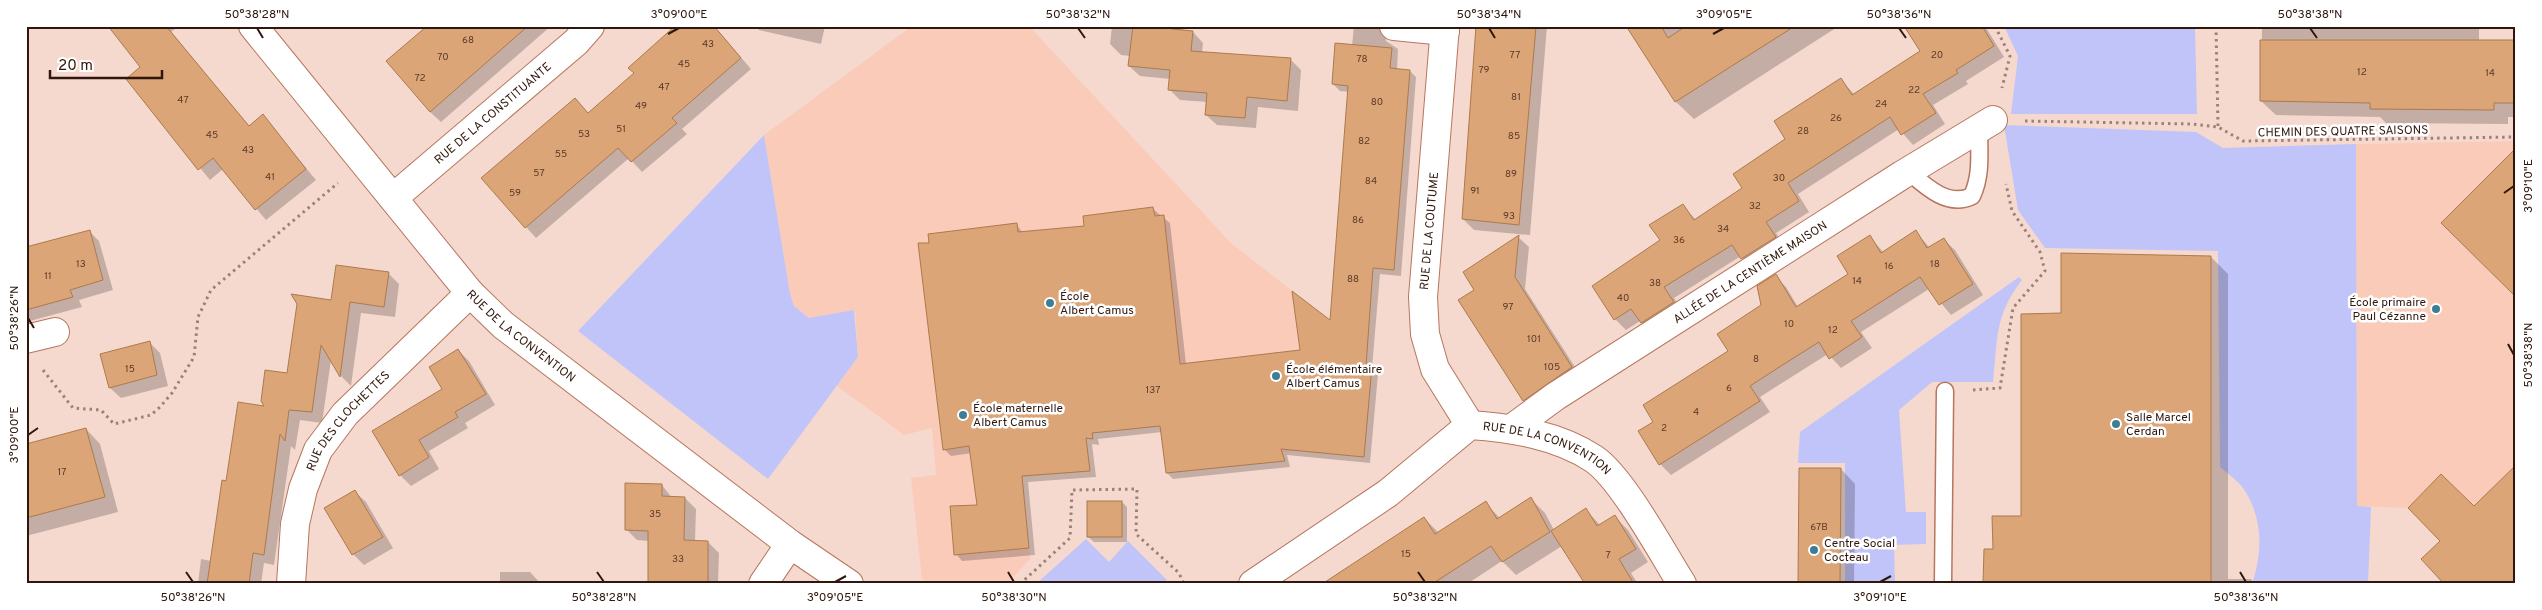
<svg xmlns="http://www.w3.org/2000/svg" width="2542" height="610" font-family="Overpass,sans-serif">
  <rect width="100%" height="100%" fill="#f6d9ce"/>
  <!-- built -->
  <g fill="#facbb9">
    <polygon points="912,26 1029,26 1231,243 1304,300 1366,366 1372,366 1364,457 1299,451 1282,452 1285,461 1174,472 1174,465 1165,465 1160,426 1092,433 1093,439 1086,439 1090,471 1022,477 1030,559 1007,584 932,584 922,579 911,478 936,475 932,428 904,435 837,386 858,357 855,310 809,318 794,306 790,294 764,135"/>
    <polygon points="2516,141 2516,548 2441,474 2408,508 2357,506 2356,144"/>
  </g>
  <!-- green -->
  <g fill="#c1c4f9">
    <polygon points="2004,26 2195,26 2197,114 2011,114 2018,56"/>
    <path d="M2004,125L2196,132L2223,148L2356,144L2357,506L2371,507L2368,584H2252C2263,551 2263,517 2243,488C2237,480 2227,473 2220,467L2218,251L2045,248L2018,210Z"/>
    <polygon points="764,135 790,294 794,306 809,318 854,310 858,357 768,479 578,331"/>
    <path d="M2019,277L2022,280C1994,316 1998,339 1993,382H1932L1899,410L1906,512H1926V544L1894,545L1895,584H1845V463H1798L1800,432Z"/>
    <polygon points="1086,539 1109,562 1128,541 1167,580 1160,584 1036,584"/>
  </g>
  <!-- shadow -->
  <g fill="#0003">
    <polygon points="110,26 179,26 171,32 250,127 263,116 316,180 266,220 223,169 210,180 127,79 142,67"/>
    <polygon points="428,26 551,26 441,122 430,112"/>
    <polygon points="677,26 714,26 751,69 682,129 687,134 642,172 629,158 536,238 526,227 589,114 636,73"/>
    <polygon points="756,26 825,26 821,44 759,30"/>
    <polygon points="1112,26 1184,26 1183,31 1193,32 1203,43 1202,53 1290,59 1301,70 1298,111 1258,107 1256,128 1217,125 1206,115 1208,102 1180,100 1169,89 1170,79 1140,76 1129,66 1130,56 1121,55 1110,44"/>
    <polygon points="1354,26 1387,26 1385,31 1386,41 1398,49 1397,70 1410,71 1416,77 1401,276 1380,274 1372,368 1378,374 1370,463 1287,455 1290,467 1173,479 1167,473 1162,432 1098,439 1099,445 1092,444 1096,477 1028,482 1035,555 962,561 956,554 979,506 972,453 951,456 944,449 930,244 1016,224 1023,233 1086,227 1153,209 1170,223 1186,364 1301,351 1331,322 1349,92 1340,91 1333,84 1352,46"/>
    <polygon points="1478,26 1547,26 1530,235 1474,230 1463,219"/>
    <polygon points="1638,26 1839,26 1694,119 1676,102 1630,31"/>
    <polygon points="1925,26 1985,26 2004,57 1966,81 1968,84 1933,105 1945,124 1913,145 1899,129 1798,194 1809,212 1776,233 1786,248 1753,269 1741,256 1674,298 1684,313 1652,333 1640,321 1626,330 1615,319 1682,205 1696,220 1744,189 1841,80 1855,95 1922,52"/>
    <polygon points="2262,26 2479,26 2479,42 2516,42 2516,117 2508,117 2508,124 2386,123 2380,117 2276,115 2261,101"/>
    <polygon points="89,231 99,241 113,290 79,300 82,307 26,322 26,257"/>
    <polygon points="1916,232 1930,248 1944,240 1955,250 1983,295 1951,315 1929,289 1861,332 1872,348 1841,368 1828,354 1760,397 1770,412 1671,475 1660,464 1655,422 1730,351 1763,306 1775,276 1786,287 1798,307 1850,274 1870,237 1884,253"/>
    <polygon points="1518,237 1529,247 1525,289 1582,378 1534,411 1524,400 1476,290"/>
    <polygon points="2211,257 2228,274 2228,579 2251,579 2255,584 1984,584 1994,550 2022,517 2062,314"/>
    <polygon points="388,273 399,284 395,317 361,313 351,386 341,376 331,360 322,423 300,420 295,450 291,446 274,565 264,563 261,584 198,584 201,559 211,561 227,482 266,408 333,301"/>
    <polygon points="149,342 160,353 168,386 121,398 110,388 102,355"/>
    <polygon points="458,350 469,361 495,405 465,423 468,428 429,451 439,469 411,486 400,475 443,390"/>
    <polygon points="86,429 100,444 118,512 26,536 26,446"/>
    <polygon points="1841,469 1855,484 1854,584 1799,584"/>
    <polygon points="662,485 672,498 685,498 696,509 695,542 708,542 719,553 718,584 649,584 649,541 637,540 626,529"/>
    <polygon points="355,492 366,502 393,548 364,565 353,554"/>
    <polygon points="1531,499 1545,513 1554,530 1586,510 1601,526 1615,517 1628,530 1648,562 1631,573 1638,584 1586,584 1562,546 1516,575 1502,561 1467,584 1348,584 1424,518 1439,533 1485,503 1500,518"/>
    <polygon points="1122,502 1127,507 1127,542 1094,542 1088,537"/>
    <polygon points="500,572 530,572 541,584 500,584"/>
  </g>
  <!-- building -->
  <g fill="#dba577" stroke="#ac7a4d">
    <polygon points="108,26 166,26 249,126 263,114 306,169 255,210 213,158 198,170 126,79 140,67"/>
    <polygon points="427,26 528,26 430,112 386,61"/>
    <polygon points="675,26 714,26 741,58 672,118 677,123 631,162 618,148 525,228 481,178 575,98 588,113 634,73 628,68"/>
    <polygon points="1133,26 1173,26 1172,29 1193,31 1191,51 1291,58 1287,101 1247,97 1245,118 1205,115 1207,93 1168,90 1170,70 1128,66"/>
    <polygon points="1476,26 1536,26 1519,225 1462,219"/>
    <polygon points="1626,26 1661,26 1668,38 1686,26 1795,26 1675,102"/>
    <polygon points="1904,26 1982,26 1994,46 1956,70 1958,73 1923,94 1936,113 1901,135 1890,117 1788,183 1799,201 1766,222 1776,237 1741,259 1732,245 1664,287 1674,302 1641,323 1631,309 1614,320 1592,286 1660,240 1649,225 1683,204 1694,220 1742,188 1733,174 1785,139 1774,121 1841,78 1852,95 1920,51"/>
    <polygon points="2260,40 2516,40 2516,103 2494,103 2494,110 2370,109 2370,103 2260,101"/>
    <polygon points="1335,43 1392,48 1390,68 1410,70 1394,270 1373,268 1366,366 1372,366 1364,457 1281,449 1285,461 1166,473 1160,426 1092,433 1093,439 1086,438 1090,471 1022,476 1029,548 954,555 950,506 977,505 969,446 943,450 918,243 929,243 928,234 1017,223 1018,232 1084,226 1083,216 1153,207 1155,216 1164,215 1180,364 1300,350 1292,291 1330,320 1348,86 1332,84"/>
    <polygon points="2516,148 2516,297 2441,223"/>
    <polygon points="90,230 103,280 70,290 73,297 26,310 26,247"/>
    <polygon points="1916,230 1927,248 1944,238 1973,284 1939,305 1920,277 1851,321 1862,337 1829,359 1819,342 1784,364 1750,386 1760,401 1659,465 1638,431 1653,422 1643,405 1728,351 1717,334 1761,305 1757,286 1776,274 1796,307 1848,274 1837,256 1870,235 1881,253"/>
    <polygon points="1519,235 1515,277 1572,367 1523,401 1458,300 1474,290 1463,272"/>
    <polygon points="2061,253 2211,256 2211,584 1983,584 1984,549 1993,549 1992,516 2021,516 2021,314 2061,313"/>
    <polygon points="336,265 389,272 384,307 350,302 340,377 321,345 312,412 289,410 285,441 280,434 264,555 253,553 249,584 207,584 222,480 226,481 238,402 264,406 261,401 265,370 287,373 297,304 291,294 331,300"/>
    <polygon points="150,341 157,375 109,388 100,354"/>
    <polygon points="458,349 486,394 455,412 458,417 419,440 429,457 399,476 372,431 442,389 429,367"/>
    <polygon points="86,428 105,497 26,518 26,444"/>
    <polygon points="2516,465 2516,584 2444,584 2421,559 2440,541 2408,508 2441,474 2474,506"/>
    <polygon points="1799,468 1841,468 1840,584 1798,584"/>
    <polygon points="625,483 662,484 662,496 685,497 684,540 708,541 708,584 648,584 648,531 625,530"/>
    <polygon points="355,490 383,537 352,555 324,508"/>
    <polygon points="1531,497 1550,532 1502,562 1491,546 1432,584 1322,584 1424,517 1435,534 1486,501 1497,519"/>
    <rect x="1087" y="501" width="35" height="36"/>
    <polygon points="1586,508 1597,526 1615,515 1636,549 1619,559 1634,584 1585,584 1551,531"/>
  </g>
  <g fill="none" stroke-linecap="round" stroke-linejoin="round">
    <!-- lane casing -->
    <g stroke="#b6765e" stroke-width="19">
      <g id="lane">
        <path d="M1908,171C1925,186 1948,208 1972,196C1982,175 1979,151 1979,129"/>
        <polyline points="1943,584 1945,391"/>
      </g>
    </g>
    <!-- street casing -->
    <g stroke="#b6765e" stroke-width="30">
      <g id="street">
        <path id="s1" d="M253,26L470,293L503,325L790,544L849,584"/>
        <polyline points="1394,26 1445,31"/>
        <polyline points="1445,26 1423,297 1425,334 1435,369 1470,425"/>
        <path id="s2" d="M393,198L576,42L590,26"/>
        <polyline points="26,339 55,332"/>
        <path id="s3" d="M1511,429L1556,396L1902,175L1993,120"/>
        <path id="s4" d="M291,584L295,524L303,489L318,450L345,414L470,293"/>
        <polyline points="763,584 790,544"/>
        <path id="s5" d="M1253,584L1388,493L1470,425C1512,428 1558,435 1594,459C1622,478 1662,552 1682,584"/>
      </g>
    </g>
    <!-- path -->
    <g stroke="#9d8177" stroke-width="3" stroke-dasharray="2.5 4" stroke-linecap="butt">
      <polyline points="1995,26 2010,56 2002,88"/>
      <polyline points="2216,26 2218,127"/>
      <polyline points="2025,121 2191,124 2218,127 2243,141 2516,137"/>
      <polyline points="43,370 73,408 101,410 114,424 151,415 160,407 172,393 194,357 198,317 211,290 338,183"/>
      <polyline points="1973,390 2000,388 2013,308 2045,271 2040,252 2012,211 2006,184"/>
      <polyline points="1020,584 1070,538 1072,490 1137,489 1136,534 1179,573 1184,584"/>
    </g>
    <!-- lane -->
    <use href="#lane" stroke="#fff" stroke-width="16"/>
    <!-- street -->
    <use href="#street" stroke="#fff" stroke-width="28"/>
  </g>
  <!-- ticks -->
  <path fill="none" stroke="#30170d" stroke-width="2" d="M257,28L263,38M1078,28L1085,38M1489,28L1495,38M1899,28L1906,38M2310,28L2317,38M668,34L679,28M1713,34L1724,28M2504,193L2514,186M28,318L34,328M2508,344L2514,355M28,435L38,428M186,572L193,582M597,572L604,582M1008,572L1014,582M1418,572L1425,582M2240,572L2246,582M835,582L846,576M1880,582L1891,576"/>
  <!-- markers -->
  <g fill="#3e7d92" stroke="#fff" stroke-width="2">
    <circle cx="1050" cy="303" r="5"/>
    <circle cx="2436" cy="309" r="5"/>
    <circle cx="1276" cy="376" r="5"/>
    <circle cx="963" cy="415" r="5"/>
    <circle cx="2116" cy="424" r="5"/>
    <circle cx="1814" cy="550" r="5"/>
  </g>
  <g text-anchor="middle" stroke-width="5" stroke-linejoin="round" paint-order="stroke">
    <!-- number labels -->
    <g font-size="10" fill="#5b3a28">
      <text x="468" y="43">68</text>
      <text x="708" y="47">43</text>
      <text x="1515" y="58">77</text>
      <text x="1937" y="58">20</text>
      <text x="443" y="60">70</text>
      <text x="1362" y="62">78</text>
      <text x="684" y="67">45</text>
      <text x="1484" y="73">79</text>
      <text x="2362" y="75">12</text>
      <text x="2490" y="76">14</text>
      <text x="420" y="81">72</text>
      <text x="664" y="90">47</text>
      <text x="1914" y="93">22</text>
      <text x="1516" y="100">81</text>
      <text x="183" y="103">47</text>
      <text x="1377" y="105">80</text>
      <text x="1881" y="107">24</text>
      <text x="641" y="109">49</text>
      <text x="1836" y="121">26</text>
      <text x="621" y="132">51</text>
      <text x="1803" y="134">28</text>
      <text x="584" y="137">53</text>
      <text x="212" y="138">45</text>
      <text x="1514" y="139">85</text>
      <text x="1364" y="144">82</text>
      <text x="248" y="153">43</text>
      <text x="561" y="157">55</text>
      <text x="539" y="176">57</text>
      <text x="1511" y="177">89</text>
      <text x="270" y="180">41</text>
      <text x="1779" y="181">30</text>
      <text x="1371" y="184">84</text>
      <text x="1475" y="194">91</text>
      <text x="515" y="196">59</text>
      <text x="1755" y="209">32</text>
      <text x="1509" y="219">93</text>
      <text x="1358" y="223">86</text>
      <text x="1723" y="232">34</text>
      <text x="1679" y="243">36</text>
      <text x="81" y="267">13</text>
      <text x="1935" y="267">18</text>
      <text x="1889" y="269">16</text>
      <text x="48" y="279">11</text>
      <text x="1353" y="282">88</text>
      <text x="1857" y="284">14</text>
      <text x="1655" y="286">38</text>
      <text x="1623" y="301">40</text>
      <text x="1508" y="310">97</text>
      <text x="1789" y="327">10</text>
      <text x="1833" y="333">12</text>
      <text x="1534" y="342">101</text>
      <text x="1756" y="362">8</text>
      <text x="1552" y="370">105</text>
      <text x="130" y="372">15</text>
      <text x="1729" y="391">6</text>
      <text x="1153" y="393">137</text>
      <text x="1696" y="415">4</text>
      <text x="1664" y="431">2</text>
      <text x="62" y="475">17</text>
      <text x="655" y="517">35</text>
      <text x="1819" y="530">67B</text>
      <text x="1406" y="557">15</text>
      <text x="1608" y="558">7</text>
      <text x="678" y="562">33</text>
    </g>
    <!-- street labels -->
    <g font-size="12" fill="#30170d" stroke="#fff">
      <text dy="4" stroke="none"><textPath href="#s2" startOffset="131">RUE DE LA CONSTITUANTE</textPath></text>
      <text transform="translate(2343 131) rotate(-1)" y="4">CHEMIN DES QUATRE SAISONS</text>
      <text transform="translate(1429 231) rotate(-85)" y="4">RUE DE LA COUTUME</text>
      <text dy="4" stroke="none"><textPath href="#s3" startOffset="286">ALLÉE DE LA CENTIÈME MAISON</textPath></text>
      <text dy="4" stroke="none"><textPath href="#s1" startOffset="411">RUE DE LA CONVENTION</textPath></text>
      <text dy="4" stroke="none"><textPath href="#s4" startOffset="179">RUE DES CLOCHETTES</textPath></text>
      <text dy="4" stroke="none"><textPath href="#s5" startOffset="351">RUE DE LA CONVENTION</textPath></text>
    </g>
    <!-- poi labels -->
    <g font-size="12" fill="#30170d" stroke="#fff" text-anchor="start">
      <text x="1060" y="300">École<tspan x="1060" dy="14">Albert Camus</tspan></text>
      <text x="2426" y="306" text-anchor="end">École primaire<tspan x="2426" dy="14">Paul Cézanne</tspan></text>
      <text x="1286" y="373">École élémentaire<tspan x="1286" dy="14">Albert Camus</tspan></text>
      <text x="973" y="412">École maternelle<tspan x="973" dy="14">Albert Camus</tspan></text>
      <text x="2126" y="421">Salle Marcel<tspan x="2126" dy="14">Cerdan</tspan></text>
      <text x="1824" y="547">Centre Social<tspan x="1824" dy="14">Cocteau</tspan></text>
    </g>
  </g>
  <!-- border -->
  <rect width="2542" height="610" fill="none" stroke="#ffffff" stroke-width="55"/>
  <!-- scale -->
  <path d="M50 70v8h112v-8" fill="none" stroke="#30170d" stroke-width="2.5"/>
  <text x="58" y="70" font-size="15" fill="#30170d" stroke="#ffffff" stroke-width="4" paint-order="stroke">20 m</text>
  <rect x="28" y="28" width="2486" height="554" fill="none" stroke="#30170d" stroke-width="2"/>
  <g font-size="12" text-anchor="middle" fill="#30170d">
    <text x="257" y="18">50°38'28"N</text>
    <text x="679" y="18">3°09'00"E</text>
    <text x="1078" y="18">50°38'32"N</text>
    <text x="1489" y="18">50°38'34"N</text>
    <text x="1724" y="18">3°09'05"E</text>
    <text x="1899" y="18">50°38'36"N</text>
    <text x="2310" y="18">50°38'38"N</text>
    <text transform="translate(2528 186) rotate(-90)" y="4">3°09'10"E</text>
    <text transform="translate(14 318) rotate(-90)" y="4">50°38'26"N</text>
    <text transform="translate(2528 355) rotate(-90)" y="4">50°38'38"N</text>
    <text transform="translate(14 435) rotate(-90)" y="4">3°09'00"E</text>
    <text x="193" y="601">50°38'26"N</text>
    <text x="604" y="601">50°38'28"N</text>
    <text x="835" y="601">3°09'05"E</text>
    <text x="1014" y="601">50°38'30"N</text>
    <text x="1425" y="601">50°38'32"N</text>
    <text x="1880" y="601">3°09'10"E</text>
    <text x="2246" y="601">50°38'36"N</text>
  </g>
</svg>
